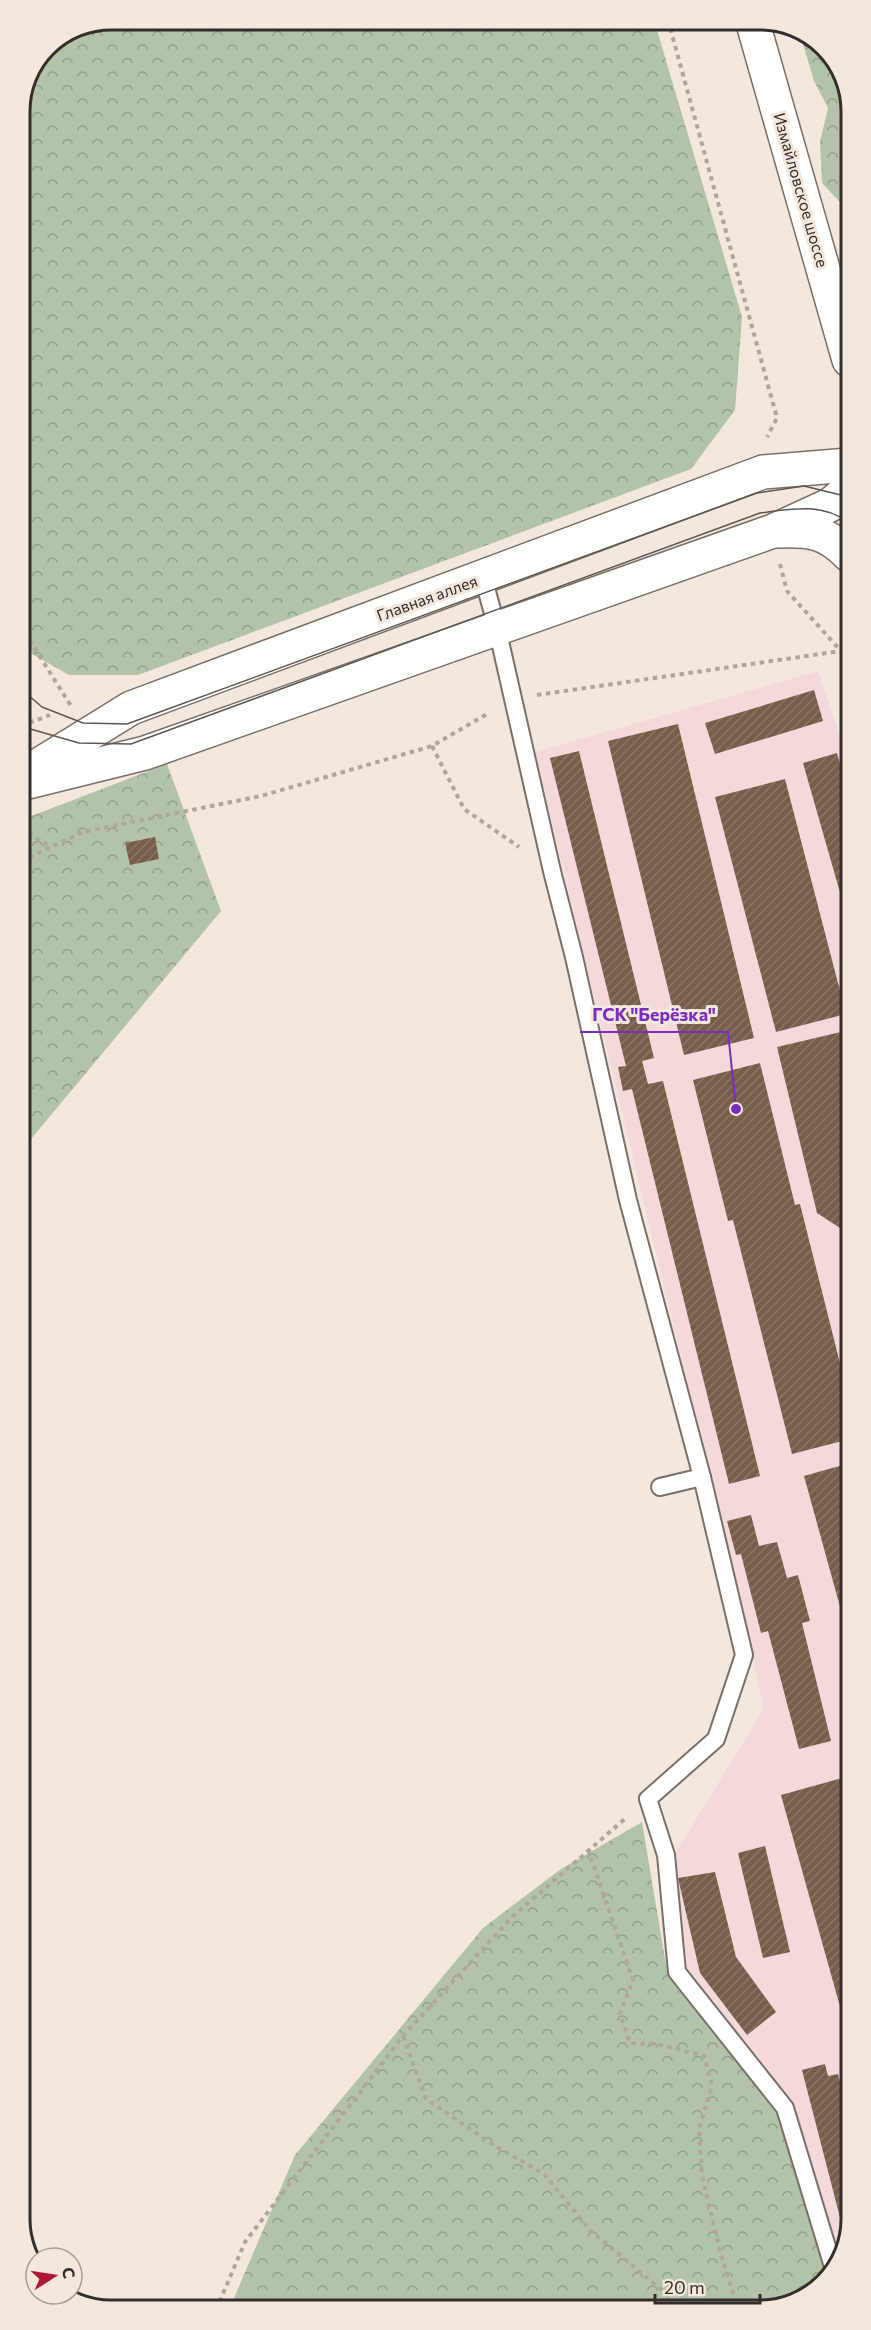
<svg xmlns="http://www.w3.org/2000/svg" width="871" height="2330" font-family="Commissioner,sans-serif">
  <defs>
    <pattern id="forest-crowns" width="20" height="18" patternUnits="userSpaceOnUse" patternTransform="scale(1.5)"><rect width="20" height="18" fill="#b2c3aa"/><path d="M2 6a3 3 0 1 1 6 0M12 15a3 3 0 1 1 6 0" fill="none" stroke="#919f8b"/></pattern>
    <pattern id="building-hatch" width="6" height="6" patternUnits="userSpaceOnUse" patternTransform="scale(1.5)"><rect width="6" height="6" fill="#765e4a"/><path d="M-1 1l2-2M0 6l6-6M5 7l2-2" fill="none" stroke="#897667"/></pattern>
  </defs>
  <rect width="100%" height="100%" fill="#f4e8de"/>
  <!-- industrial -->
  <polygon fill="#f4d9db" points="818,671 849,764 851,2219 838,2258 789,2101 684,1973 672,1859 764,1708 716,1502 535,752"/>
  <!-- forest -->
  <g fill="url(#forest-crowns)">
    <polygon points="111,20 654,20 742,317 735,410 691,469 138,675 69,675 20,647 20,105 47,46"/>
    <polygon points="800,34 820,42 848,87 848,211 822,183 820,142 828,108 814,81"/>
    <polygon points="167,764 221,911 21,1151 21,820"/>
    <polygon points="642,1822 668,1977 776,2111 827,2279 784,2307 229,2310 295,2155 483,1928 561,1869"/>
  </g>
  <!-- building -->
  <g fill="url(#building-hatch)">
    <polygon points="814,690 823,721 715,754 705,723"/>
    <polygon points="678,724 754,1038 684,1055 608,741"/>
    <polygon points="579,751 654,1058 642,1061 648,1084 663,1081 760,1476 729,1484 632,1089 623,1091 618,1067 626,1066 550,758"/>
    <polygon points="837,753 849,796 849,924 803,763"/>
    <polygon points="785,779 846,1014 776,1032 715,797"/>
    <polygon points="155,837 159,859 130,865 125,843"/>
    <polygon points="845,1031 850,1048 849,1262 840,1228 817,1213 777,1047"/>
    <polygon points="760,1063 795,1205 800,1204 850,1403 850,1439 792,1454 733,1220 728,1221 693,1080"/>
    <polygon points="850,1463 851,1643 850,1643 804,1476"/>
    <polygon points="751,1515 759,1546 777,1542 787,1578 798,1575 810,1621 802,1623 831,1741 799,1749 768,1631 761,1633 741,1554 736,1555 727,1521"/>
    <polygon points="842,1778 851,1811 851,2046 781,1795"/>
    <polygon points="765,1846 790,1952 763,1958 738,1853"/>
    <polygon points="715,1872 736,1957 776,2012 747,2035 700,1973 678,1878"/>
    <polygon points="825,2064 828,2076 838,2074 851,2127 851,2219 845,2237 802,2070"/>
  </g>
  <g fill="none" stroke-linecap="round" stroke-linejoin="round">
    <!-- service casing -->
    <g stroke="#7b7068" stroke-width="20">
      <g id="service">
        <polyline points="483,577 497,628 552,871 574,957 628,1200 702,1477 744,1655 716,1739 648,1799 666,1855 677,1972 785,2108 834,2270"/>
        <polyline points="660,1487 702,1477"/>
      </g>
    </g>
    <!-- secondary casing -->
    <g stroke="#7b7068" stroke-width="36">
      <g id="secondary">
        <polyline points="752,20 849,360"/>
        <path d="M778,531C809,530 826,531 849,555"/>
        <polyline points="21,776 131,708 763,472 849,465"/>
        <polyline points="28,782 145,753 773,531 830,505 849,489"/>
      </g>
    </g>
    <!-- path -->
    <g stroke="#afa69e" stroke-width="4" stroke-dasharray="4.5 4.5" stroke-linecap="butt">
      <polyline points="668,20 777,418 767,437"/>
      <polyline points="780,564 787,591 841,651 849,669"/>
      <polyline points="20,625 71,706"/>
      <polyline points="537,695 841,651"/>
      <polyline points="21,726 50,715"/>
      <polyline points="432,746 464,809 519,847"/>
      <polyline points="21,828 50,847"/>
      <polyline points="21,861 83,832 261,796 432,746 489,713"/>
      <polyline points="588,1849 633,1980 620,2014 630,2043 662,2045 704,2056 712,2086 699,2129 702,2176 720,2251 737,2307"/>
      <polyline points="403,2036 426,2099 495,2146 544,2174 590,2230 664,2292 678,2308"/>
      <polyline points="216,2310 245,2242 403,2036 511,1918 627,1817"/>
    </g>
    <!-- service -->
    <use href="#service" stroke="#fff" stroke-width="16"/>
    <!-- secondary -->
    <use href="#secondary" stroke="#fff" stroke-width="33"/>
    <!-- tram -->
    <g stroke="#5e5852" stroke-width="1.5">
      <polyline points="21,689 42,707 83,723 127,724 757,493 804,486 849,497"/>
      <path d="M21,722L27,728L79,743L131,744L760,513C790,509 823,502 849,523"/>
    </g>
  </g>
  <g text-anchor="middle" stroke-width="6" stroke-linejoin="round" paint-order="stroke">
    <!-- street labels -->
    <g font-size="16" fill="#332e2a" stroke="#f4e8de">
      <text transform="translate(801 190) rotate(74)" y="6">Измайловское шоссе</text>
      <text transform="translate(427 598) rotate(-20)" y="6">Главная аллея</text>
    </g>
  </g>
  <!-- crop -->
  <path d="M0 0H871V2330H0ZM111 30H760A81 81 0 0 1 841 111V2219A81 81 0 0 1 760 2300H111A81 81 0 0 1 30 2219V111A81 81 0 0 1 111 30Z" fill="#f4e8de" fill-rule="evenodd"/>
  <path fill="none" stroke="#332e2a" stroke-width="3" d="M111 30H760A81 81 0 0 1 841 111V2219A81 81 0 0 1 760 2300H111A81 81 0 0 1 30 2219V111A81 81 0 0 1 111 30Z"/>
  <!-- callouts -->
  <path fill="none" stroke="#7b2cbf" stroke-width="2" d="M736 1109L728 1032H580"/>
  <circle fill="#7b2cbf" stroke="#f4e8de" stroke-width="2" cx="736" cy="1109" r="6"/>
  <g font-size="18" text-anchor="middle" font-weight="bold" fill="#7b2cbf" stroke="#f4e8de" stroke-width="6" stroke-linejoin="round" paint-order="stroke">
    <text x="654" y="1021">ГСК "Берёзка"</text>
  </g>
  <!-- north arrow -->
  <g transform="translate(54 2276) rotate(78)"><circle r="28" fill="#f4e8de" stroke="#a79e96" stroke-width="1.5"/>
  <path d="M0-4.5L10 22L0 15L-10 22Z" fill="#ad1935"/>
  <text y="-9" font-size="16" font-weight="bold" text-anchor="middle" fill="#332e2a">С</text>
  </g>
  <!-- scale -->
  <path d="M655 2294v9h105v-9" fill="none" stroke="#332e2a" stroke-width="3"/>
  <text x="664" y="2294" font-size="18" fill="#332e2a" stroke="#f4e8de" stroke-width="4.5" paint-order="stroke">20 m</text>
</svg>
